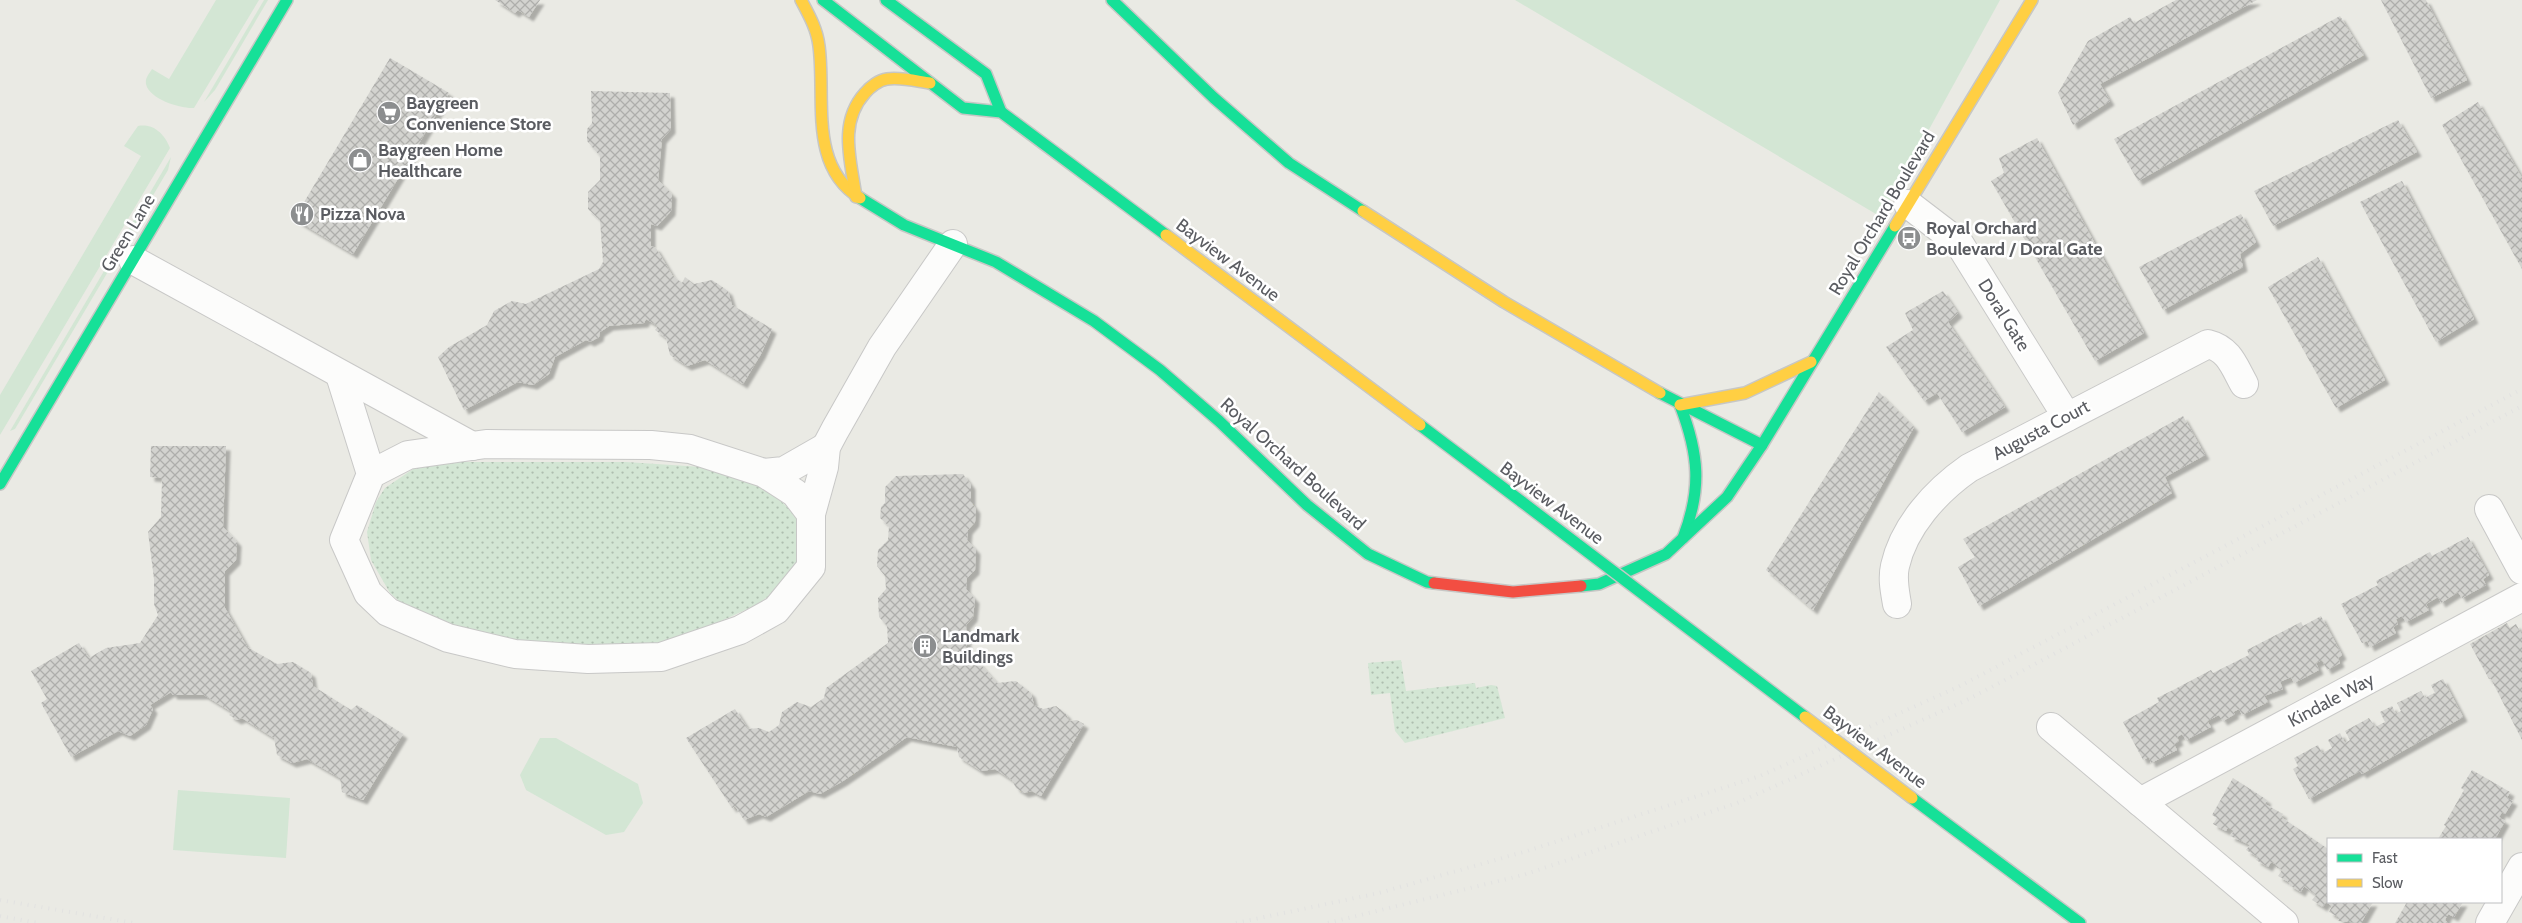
<svg xmlns="http://www.w3.org/2000/svg" width="2522" height="923" font-family="Cabin,sans-serif">
  <defs>
    <pattern id="park-dots" width="8" height="8" patternUnits="userSpaceOnUse" patternTransform="scale(1.25)"><rect width="8" height="8" fill="#d3e6d4"/><path d="M2 2h.1M6 6h.1" fill="none" stroke="#aebeaf" stroke-width="1.8" stroke-linecap="round"/></pattern>
    <pattern id="building-cross-hatch" width="8" height="8" patternUnits="userSpaceOnUse" patternTransform="scale(1.25)"><rect width="8" height="8" fill="#d3d3cf"/><path d="M0 0l8 8M0 8l8-8" fill="none" stroke="#aeaeab"/></pattern>
    <filter id="shadow"><feDropShadow dx="4.5" dy="4.5" stdDeviation="1" flood-color="#0004"/></filter>
  </defs>
  <rect width="100%" height="100%" fill="#eaeae4"/>
  <!-- grass -->
  <g fill="#d3e6d4">
    <path d="M216,0H259L194,108C181,109 149,99 146,84C145,78 149,74 152,69L169,79Z"/>
    <polygon points="264,0 268,0 215,90 204,102"/>
    <polygon points="1515,0 2000,0 1881,217"/>
    <path d="M138,126C154,123 165,135 170,148L0,435V395L141,156L124,146Z"/>
    <polygon points="171,157 168,170 15,429 10,431"/>
    <polygon points="540,738 556,738 638,784 643,803 624,832 606,835 526,790 520,775"/>
    <polygon points="178,790 290,798 286,858 173,850"/>
  </g>
  <!-- park -->
  <g fill="url(#park-dots)">
    <polygon points="444,462 626,462 702,467 738,476 771,492 797,516 803,538 804,553 793,571 769,596 756,605 717,623 662,642 645,645 577,646 562,643 540,647 521,641 435,624 408,609 390,593 371,560 367,532 376,502 385,488 419,465"/>
    <polygon points="1401,660 1406,691 1475,683 1476,688 1491,685 1497,686 1505,718 1405,743 1395,731 1390,693 1371,695 1368,663"/>
  </g>
  <!-- building -->
  <g fill="url(#building-cross-hatch)" filter="url(#shadow)">
    <polygon points="495,0 540,0 529,17 518,10 515,13"/>
    <polygon points="2176,0 2257,0 2100,84 2110,101 2073,125 2058,93 2088,41 2130,17 2134,23"/>
    <polygon points="2381,0 2426,0 2467,80 2431,98"/>
    <polygon points="2340,16 2364,55 2138,181 2114,139"/>
    <polygon points="390,58 449,93 353,254 294,219"/>
    <polygon points="591,91 670,93 671,129 662,139 658,180 672,194 671,211 657,226 651,224 651,246 656,248 672,275 682,283 685,277 694,284 712,280 728,291 732,305 772,329 761,354 743,384 705,360 687,366 670,355 666,338 655,330 658,326 646,319 644,323 609,326 600,332 599,337 590,342 586,340 555,357 549,374 533,385 518,382 464,410 438,357 449,347 487,325 494,311 512,301 526,304 599,269 603,262 600,220 588,209 588,192 600,180 600,156 587,141 587,129 592,123"/>
    <polygon points="2478,102 2522,178 2522,269 2442,125"/>
    <polygon points="2398,120 2417,152 2273,226 2254,191"/>
    <polygon points="2037,138 2144,333 2095,361 1991,181 2004,173 1999,158"/>
    <polygon points="2402,181 2474,319 2436,342 2360,202"/>
    <polygon points="2241,214 2256,242 2240,254 2243,267 2163,310 2139,267"/>
    <polygon points="2318,257 2385,380 2336,408 2268,287"/>
    <polygon points="1943,291 1958,313 1948,322 2005,407 1962,432 1937,393 1924,401 1886,347 1913,330 1905,313"/>
    <polygon points="1879,392 1914,427 1813,610 1766,570"/>
    <polygon points="2183,416 2205,455 2165,477 2172,493 1979,606 1958,567 1975,557 1963,539"/>
    <polygon points="151,446 226,446 223,527 237,542 236,560 225,571 225,608 247,647 277,664 293,662 311,673 313,686 351,710 357,705 403,734 363,800 342,792 340,778 307,759 292,763 277,755 274,738 242,718 237,720 229,715 232,712 204,695 173,695 171,692 150,705 153,709 146,725 130,736 118,731 71,757 41,703 47,699 31,671 79,643 89,658 106,648 140,643 158,615 154,604 154,579 148,532 161,517 162,478 150,477"/>
    <polygon points="963,474 971,485 971,502 976,509 975,522 968,530 967,540 976,550 975,570 967,578 966,589 975,599 973,617 966,625 967,649 997,683 1016,681 1031,693 1034,705 1043,709 1056,706 1066,714 1069,721 1077,720 1084,724 1041,796 1032,791 1024,793 1016,788 1012,780 995,769 981,771 959,757 957,747 907,737 843,781 820,794 809,791 766,817 759,814 744,820 735,806 732,808 686,738 735,709 748,729 759,728 769,732 779,725 782,712 797,702 811,707 824,698 826,688 888,643 887,626 879,617 878,598 886,589 885,576 877,566 878,550 888,540 889,526 880,518 881,507 885,503 885,487 896,476"/>
    <polygon points="2468,537 2489,575 2483,579 2486,585 2462,598 2458,592 2441,603 2438,597 2426,604 2429,610 2406,622 2402,616 2396,619 2398,624 2393,627 2396,633 2370,647 2367,641 2362,643 2341,604 2378,585 2376,581 2430,552 2432,556"/>
    <polygon points="2321,616 2342,655 2338,658 2340,663 2327,670 2322,660 2316,663 2319,670 2294,683 2291,677 2280,682 2283,689 2264,696 2268,702 2242,715 2239,709 2233,712 2235,714 2223,721 2219,715 2207,721 2211,727 2186,740 2182,734 2177,737 2179,741 2174,744 2177,750 2151,763 2149,757 2143,760 2123,722 2159,702 2157,698 2175,689 2211,670 2213,673 2249,655 2247,650 2301,622 2303,626"/>
    <polygon points="2507,623 2510,628 2516,624 2522,635 2522,740 2491,679 2489,679 2470,644"/>
    <polygon points="2443,679 2463,717 2362,774 2360,771 2309,799 2293,769 2298,766 2294,758 2318,745 2322,753 2332,748 2328,740 2340,733 2345,743 2350,740 2345,731 2369,718 2375,727 2385,722 2380,712 2392,706 2396,714 2401,711 2397,703 2421,691 2425,698 2430,695 2435,693 2431,685"/>
    <polygon points="2472,770 2510,792 2507,798 2513,801 2505,814 2502,812 2499,817 2505,821 2495,839 2438,839 2446,826 2444,825 2464,790 2461,788"/>
    <polygon points="2233,778 2267,800 2265,804 2283,814 2281,817 2328,849 2328,902 2373,902 2361,923 2338,921 2340,918 2329,912 2332,906 2326,902 2323,907 2312,900 2316,895 2304,886 2301,892 2289,885 2290,883 2278,876 2282,870 2276,867 2277,865 2271,862 2268,867 2256,860 2258,857 2246,850 2250,845 2230,836 2234,831 2228,827 2226,831 2213,824 2217,818 2212,815"/>
    <polygon points="2407,902 2463,902 2454,917 2448,914 2445,920 2448,923 2395,923"/>
  </g>
  <g fill="none" stroke-linecap="round" stroke-linejoin="round">
    <!-- street casing -->
    <g stroke="#c8c8c7" stroke-width="30">
      <g id="street">
        <polyline points="1908,204 1959,243 2067,417"/>
        <polyline points="133,260 472,446"/>
        <polyline points="340,375 371,474 344,540 368,593 388,612 448,638 515,654 588,659 661,657 740,630 776,610 811,567 811,514 795,493 764,473 690,449 651,445 486,444 408,455 371,474"/>
        <polyline points="764,473 784,471 826,447"/>
        <polyline points="2489,509 2522,570"/>
        <polyline points="811,514 824,467 826,447 835,430 882,347 953,244"/>
        <path d="M1897,604C1895,592 1892,579 1895,566C1904,526 1936,491 1969,468L2208,344C2229,349 2234,366 2244,384"/>
        <polyline points="2051,727 2284,923"/>
        <polyline points="2140,802 2522,597"/>
        <polyline points="2490,923 2522,867"/>
      </g>
    </g>
    <!-- fast casing -->
    <g stroke="#c7c7c5" stroke-width="14">
      <g id="fast">
        <polyline points="823,0 963,108 1001,112 1166,235"/>
        <polyline points="886,0 986,74 1001,112"/>
        <polyline points="1112,0 1214,98 1289,163 1363,211"/>
        <polyline points="860,198 904,225 996,262 1094,321 1160,370 1219,421 1307,505 1368,554 1427,582 1434,583"/>
        <polyline points="1660,393 1762,445"/>
        <path d="M1680,405C1699,454 1702,489 1683,538"/>
        <polyline points="1420,425 1522,502"/>
        <polyline points="0,484 287,0"/>
        <polyline points="1581,586 1599,584 1666,554 1727,497 1762,445 1895,226"/>
        <polyline points="1912,798 2080,923"/>
      </g>
    </g>
    <!-- slow casing -->
    <g stroke="#c7c7c5" stroke-width="14">
      <g id="slow">
        <path d="M801,0C809,15 817,29 819,46C826,98 808,166 860,198"/>
        <path d="M856,197C851,161 838,123 865,93C870,87 879,80 887,79C901,77 916,81 930,83"/>
        <polyline points="1363,211 1504,302 1660,393"/>
        <polyline points="1895,226 2032,0"/>
        <polyline points="1166,235 1420,425"/>
        <polyline points="1680,405 1745,393 1811,362"/>
      </g>
    </g>
    <!-- jam casing -->
    <g stroke="#c7c7c5" stroke-width="14">
      <polyline id="jam" points="1434,583 1513,592 1581,586"/>
    </g>
    <!-- street -->
    <use href="#street" stroke="#fcfcfb" stroke-width="28"/>
    <!-- fast -->
    <use href="#fast" stroke="#16e098" stroke-width="11"/>
    <!-- slow -->
    <use href="#slow" stroke="#ffcf43" stroke-width="11"/>
    <!-- jam -->
    <use href="#jam" stroke="#f24e42" stroke-width="11"/>
    <!-- rail -->
    <g stroke="#e2e2e1" stroke-width="4" stroke-dasharray="1 6" stroke-linecap="butt">
      <polyline points="0,900 134,923"/>
      <polyline points="0,916 38,923"/>
      <polyline points="1236,923 1379,893 1527,851 1760,776 1960,686 2522,389"/>
      <polyline points="1328,923 1523,875 1737,803 1969,699 2522,406"/>
    </g>
    <!-- fast-bridge casing -->
    <g stroke="#c7c7c5" stroke-width="14" stroke-linecap="butt">
      <polyline id="fast-bridge" points="1522,502 1805,717"/>
    </g>
    <!-- slow-bridge casing -->
    <g stroke="#c7c7c5" stroke-width="14" stroke-linecap="butt">
      <polyline id="slow-bridge" points="1805,717 1912,798"/>
    </g>
    <!-- fast-bridge -->
    <use href="#fast-bridge" stroke="#16e098" stroke-width="11"/>
    <!-- slow-bridge -->
    <use href="#slow-bridge" stroke="#ffcf43" stroke-width="11"/>
  </g>
  <!-- icons -->
  <defs>
    <g id="supermarket-disc" transform="scale(1.25)"><circle r="9.5" fill="#8c8e8f" stroke="#fff"/><path d="M-6-5.5h2.5l.6 2H6L4.5 2H-2.5L-4.4-4H-6ZM-1.5 3.2a1.3 1.3 0 1 0 .1 0ZM3 3.2a1.3 1.3 0 1 0 .1 0Z" fill="#fff"/></g>
    <g id="shop-disc" transform="scale(1.25)"><circle r="9.5" fill="#8c8e8f" stroke="#fff"/><path d="M-5-2.5h2.3a2.7 3.5 0 0 1 5.4 0H5L5.5 6h-11ZM-1.5-2.5h3a1.5 2.3 0 0 0-3 0Z" fill="#fff"/></g>
    <g id="restaurant-disc" transform="scale(1.25)"><circle r="9.5" fill="#8c8e8f" stroke="#fff"/><path d="M-5-6h1v4h1v-4h1v4h1v-4h1v5L-1.5 .5V6h-2V.5L-5-1ZM5-6V6H3V1.5H1.5Q1.5-4 5-6Z" fill="#fff"/></g>
    <g id="bus-disc" transform="scale(1.25)"><circle r="9.5" fill="#8c8e8f" stroke="#fff"/><path d="M-5-6H5V4H4V6H2V4H-2V6H-4V4H-5ZM-3.5-4V0h7V-4ZM-3.5 1.2v1.5H-2V1.2ZM2 1.2v1.5H3.5V1.2Z" fill="#fff"/></g>
    <g id="building-disc" transform="scale(1.25)"><circle r="9.5" fill="#8c8e8f" stroke="#fff"/><path d="M-4-6H4V6H1V3H-1V6H-4ZM-2.5-4.3h1.7v1.8h-1.7ZM.8-4.3h1.7v1.8H.8ZM-2.5-1h1.7V.8h-1.7ZM.8-1h1.7V.8H.8Z" fill="#fff"/></g>
  </defs>
  <g fill-rule="evenodd">
    <use href="#supermarket-disc" x="389" y="113"/>
    <use href="#shop-disc" x="360" y="160"/>
    <use href="#restaurant-disc" x="302" y="214"/>
    <use href="#bus-disc" x="1909" y="238"/>
    <use href="#building-disc" x="925" y="646"/>
  </g>
  <g text-anchor="middle" stroke-width="5" stroke-linejoin="round" paint-order="stroke">
    <!-- poi labels -->
    <g font-size="18" font-weight="bold" fill="#5a5c61" stroke="#fff" text-anchor="start">
      <text x="406" y="109">Baygreen<tspan x="406" dy="21">Convenience Store</tspan></text>
      <text x="378" y="156">Baygreen Home<tspan x="378" dy="21">Healthcare</tspan></text>
      <text x="320" y="220">Pizza Nova</text>
      <text x="1926" y="234">Royal Orchard<tspan x="1926" dy="21">Boulevard / Doral Gate</tspan></text>
      <text x="942" y="642">Landmark<tspan x="942" dy="21">Buildings</tspan></text>
    </g>
    <!-- street labels -->
    <g font-size="18" fill="#5a5c61" stroke="#fff">
      <text transform="translate(1882 213) rotate(-59)" y="6">Royal Orchard Boulevard</text>
      <text transform="translate(128 233) rotate(-59)" y="6">Green Lane</text>
      <text transform="translate(1228 260) rotate(37)" y="6">Bayview Avenue</text>
      <text transform="translate(2004 315) rotate(58)" y="6">Doral Gate</text>
      <text transform="translate(2041 430) rotate(-28)" y="6">Augusta Court</text>
      <text transform="translate(1293 464) rotate(42)" y="6">Royal Orchard Boulevard</text>
      <text transform="translate(1552 503) rotate(37)" y="6">Bayview Avenue</text>
      <text transform="translate(2331 700) rotate(-28)" y="6">Kindale Way</text>
      <text transform="translate(1875 747) rotate(37)" y="6">Bayview Avenue</text>
    </g>
  </g>
  <!-- legend -->
  <rect x="2327" y="838" width="175" height="65" fill="#ffffff" stroke="#bdbec0"/>
  <rect x="2337" y="854" width="25" height="8" fill="#16e098" stroke="#bdbec0"/>
  <text x="2372" y="863" font-size="15" fill="#5a5c61">Fast</text>
  <rect x="2337" y="879" width="25" height="8" fill="#ffcf43" stroke="#bdbec0"/>
  <text x="2372" y="888" font-size="15" fill="#5a5c61">Slow</text>
</svg>
